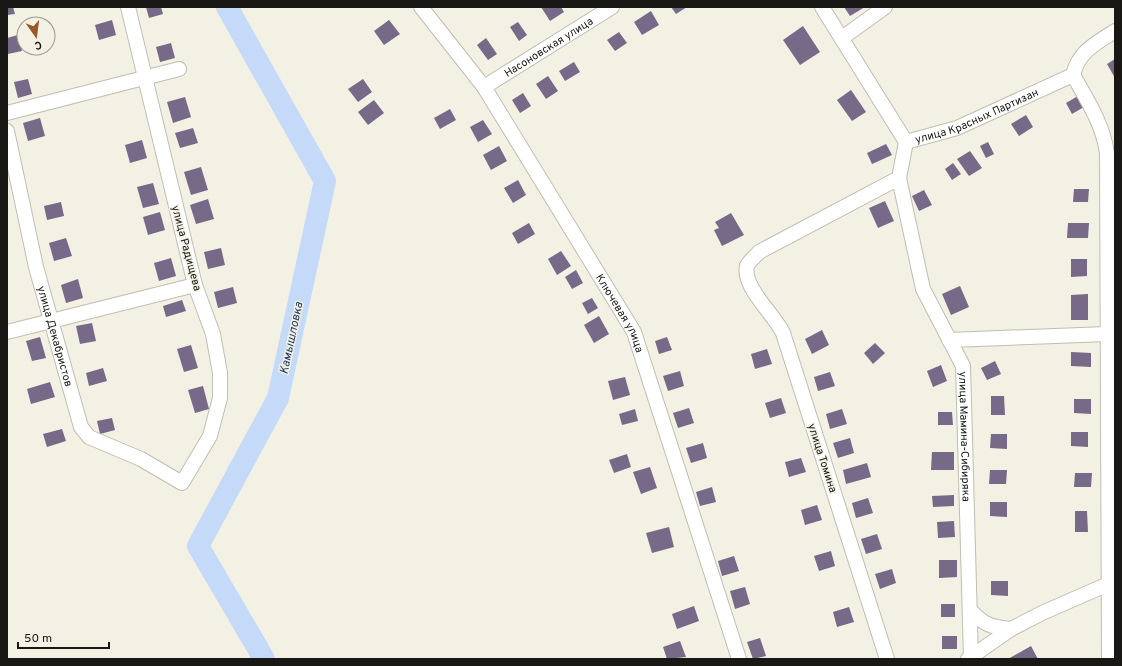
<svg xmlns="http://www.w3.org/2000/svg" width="1122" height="666" font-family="Overpass,sans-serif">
  <rect width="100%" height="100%" fill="#f3f0e4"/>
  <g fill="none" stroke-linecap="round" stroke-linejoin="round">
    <!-- river -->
    <polyline stroke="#c5daf9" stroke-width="22" points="227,7 325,181 278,398 198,546 264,659"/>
  </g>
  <!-- building -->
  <g fill="#766a88">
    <polygon points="7,7 13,7 15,14 7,15"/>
    <polygon points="146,7 161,7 163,14 149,18"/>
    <polygon points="541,7 561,7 564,12 550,21"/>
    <polygon points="671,7 687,7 676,14"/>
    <polygon points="844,7 865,7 850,16"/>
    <polygon points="651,11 659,25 642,35 634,22"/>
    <polygon points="112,20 116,35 99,40 95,25"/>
    <polygon points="389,20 400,34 384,45 374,31"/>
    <polygon points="518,22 527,35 519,41 510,27"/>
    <polygon points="803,26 820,52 800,65 783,40"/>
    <polygon points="619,32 627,43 615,51 607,40"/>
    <polygon points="18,35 22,51 8,54 7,38"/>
    <polygon points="486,38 497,54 488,60 477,45"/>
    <polygon points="171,43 175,58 160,62 156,47"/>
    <polygon points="1115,59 1115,78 1107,64"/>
    <polygon points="574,62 580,72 565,81 559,71"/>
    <polygon points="548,76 558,91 546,99 536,84"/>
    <polygon points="28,79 32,94 18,98 14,82"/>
    <polygon points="363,79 372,92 358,102 348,89"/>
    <polygon points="851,90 866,112 852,121 837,100"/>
    <polygon points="523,93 531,106 520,113 512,100"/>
    <polygon points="1078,96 1084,107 1072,114 1066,103"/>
    <polygon points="185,97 191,117 173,123 167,102"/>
    <polygon points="374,100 384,113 368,125 358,112"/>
    <polygon points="450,109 456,120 440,129 434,118"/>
    <polygon points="1026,115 1033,127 1019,136 1011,124"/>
    <polygon points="40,118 45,136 28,141 23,123"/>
    <polygon points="483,120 492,134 478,142 470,127"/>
    <polygon points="193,128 198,143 180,148 175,133"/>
    <polygon points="142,140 147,158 130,163 125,145"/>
    <polygon points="988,142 994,154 986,158 980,146"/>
    <polygon points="886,144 892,155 872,164 867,153"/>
    <polygon points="499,146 507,161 491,170 483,155"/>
    <polygon points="970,151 982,168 969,176 957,159"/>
    <polygon points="953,163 961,174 952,180 945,169"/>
    <polygon points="201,167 208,190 191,195 184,172"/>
    <polygon points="518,180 526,195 513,203 504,188"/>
    <polygon points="153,183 159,204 143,208 137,187"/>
    <polygon points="1074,189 1089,189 1088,202 1073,202"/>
    <polygon points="924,190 932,205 919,211 912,196"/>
    <polygon points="208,199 214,219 196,224 190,205"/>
    <polygon points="885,201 894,221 878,228 869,208"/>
    <polygon points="61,202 64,216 47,220 44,206"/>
    <polygon points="160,212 165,230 148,235 143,217"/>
    <polygon points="731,213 744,235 722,246 714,230 719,228 715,222"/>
    <polygon points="529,223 535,234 518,244 512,233"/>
    <polygon points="1068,223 1089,223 1088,238 1067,238"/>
    <polygon points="66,238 72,256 54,261 49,243"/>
    <polygon points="221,248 225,265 208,269 204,252"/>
    <polygon points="561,251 571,266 557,275 548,259"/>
    <polygon points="171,258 176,276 159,281 154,263"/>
    <polygon points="1071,259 1087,259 1087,276 1071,277"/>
    <polygon points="576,270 583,283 572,289 565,277"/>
    <polygon points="78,279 83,298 66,303 61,285"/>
    <polygon points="960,286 969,307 951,315 942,294"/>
    <polygon points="233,287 237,303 218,308 214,292"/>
    <polygon points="1088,294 1088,320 1071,320 1071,295"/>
    <polygon points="592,298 598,308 588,314 582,303"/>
    <polygon points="182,300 186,311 166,317 163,306"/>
    <polygon points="599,316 609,334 594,343 584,325"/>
    <polygon points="92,323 96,341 80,344 76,326"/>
    <polygon points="822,330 829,345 812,354 805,339"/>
    <polygon points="40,337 46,358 32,361 26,341"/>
    <polygon points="667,337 672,350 659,354 655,341"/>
    <polygon points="875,343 885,353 873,364 864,353"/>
    <polygon points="191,345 198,368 184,372 177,349"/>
    <polygon points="767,349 772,364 755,369 751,354"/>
    <polygon points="1071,352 1091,353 1091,367 1071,366"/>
    <polygon points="995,361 1001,374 987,380 981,368"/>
    <polygon points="941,365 947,381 933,387 927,371"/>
    <polygon points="103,368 107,381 89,386 86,373"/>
    <polygon points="680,371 684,386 668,391 663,376"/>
    <polygon points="830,372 835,386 818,391 814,377"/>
    <polygon points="625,377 630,395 613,400 608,381"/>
    <polygon points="50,382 55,397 31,404 27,389"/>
    <polygon points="203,386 209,409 195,413 188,390"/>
    <polygon points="991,396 1004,396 1005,415 991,415"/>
    <polygon points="781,398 786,413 770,418 765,403"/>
    <polygon points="1074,399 1091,399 1091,414 1074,413"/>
    <polygon points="689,408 694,423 678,428 673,413"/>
    <polygon points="635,409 638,421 622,425 619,414"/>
    <polygon points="842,409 847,424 830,429 826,414"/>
    <polygon points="938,412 952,412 953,425 938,425"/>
    <polygon points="112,418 115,430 100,434 97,421"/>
    <polygon points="62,429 66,441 47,447 43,434"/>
    <polygon points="1071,432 1088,432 1088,447 1071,446"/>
    <polygon points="991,434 1007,434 1007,449 990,448"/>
    <polygon points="850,438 854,453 838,458 833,443"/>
    <polygon points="703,443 707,458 691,463 686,448"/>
    <polygon points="932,452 954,452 954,470 931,470"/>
    <polygon points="627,454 631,467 614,473 609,460"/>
    <polygon points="801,458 806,472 789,477 785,462"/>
    <polygon points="867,463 871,477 846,484 843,470"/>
    <polygon points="650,467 657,488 641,494 633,472"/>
    <polygon points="990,470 1007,470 1006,484 989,484"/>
    <polygon points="1075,473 1092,473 1091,487 1074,487"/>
    <polygon points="712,487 716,502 700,506 696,492"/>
    <polygon points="954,495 954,506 933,507 932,496"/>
    <polygon points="868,498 873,513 856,518 852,503"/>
    <polygon points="990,502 1007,502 1007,517 990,516"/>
    <polygon points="817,505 822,520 805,525 801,510"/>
    <polygon points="1075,511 1087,511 1088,532 1075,532"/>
    <polygon points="954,521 955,537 938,538 937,522"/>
    <polygon points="669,527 674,547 652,553 646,533"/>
    <polygon points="877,534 882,549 866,554 861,539"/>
    <polygon points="831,551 835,566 819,571 814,556"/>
    <polygon points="734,556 739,571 722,576 718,561"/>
    <polygon points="939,560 957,560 957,577 939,578"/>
    <polygon points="892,569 896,583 880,589 875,574"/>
    <polygon points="991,581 1008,581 1008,596 991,595"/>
    <polygon points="745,587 750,604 735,609 730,591"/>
    <rect x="941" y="604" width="14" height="13"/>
    <polygon points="694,606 699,621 677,629 672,614"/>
    <polygon points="849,607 854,622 837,627 833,612"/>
    <rect x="942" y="636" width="15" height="13"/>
    <polygon points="760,638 766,656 753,659 747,642"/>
    <polygon points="680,641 686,657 667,659 663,647"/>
    <polygon points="1031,646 1038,659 1008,659"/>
  </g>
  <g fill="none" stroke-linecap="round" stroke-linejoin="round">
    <!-- minor casing -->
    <g stroke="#c0bdb2" stroke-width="16">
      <g id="minor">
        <path id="s1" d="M421,7L484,87L634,332L739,659"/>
        <polyline points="822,7 906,142"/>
        <polyline points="842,38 885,7"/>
        <path d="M1073,75C1087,100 1103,124 1107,153L1109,659"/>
        <path id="s2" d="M484,87L612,7"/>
        <polyline points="7,113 179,69"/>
        <path id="s3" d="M7,131L36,267L81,427L89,437L141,459L182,483L210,436L220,398V373L213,334L195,285L128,7"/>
        <path id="s4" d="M899,178L923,289L963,366L971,659"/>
        <polyline points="7,332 195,285"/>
        <polyline points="949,340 1107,334"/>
        <path d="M970,610C984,625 991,627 1011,629"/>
        <path id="s5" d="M887,659L783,333C774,314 742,287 747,266C749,261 756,256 759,252L899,178L906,142L957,128L1073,75C1079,51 1095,44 1115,31"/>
        <polyline points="968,659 1011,629 1042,613 1115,581"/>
      </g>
    </g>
    <!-- minor -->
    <use href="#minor" stroke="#fff" stroke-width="14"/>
  </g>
  <g text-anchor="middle" stroke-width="3" stroke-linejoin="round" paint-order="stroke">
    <!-- street labels -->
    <g font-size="11" fill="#191814" stroke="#f3f0e4">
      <text dy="4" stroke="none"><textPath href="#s2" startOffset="76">Насоновская улица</textPath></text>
      <text dy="4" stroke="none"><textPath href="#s5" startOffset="709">улица Красных Партизан</textPath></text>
      <text transform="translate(187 248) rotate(75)" y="4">улица Радищева</text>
      <text dy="4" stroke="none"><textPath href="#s1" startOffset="366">Ключевая улица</textPath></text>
      <text dy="4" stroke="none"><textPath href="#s3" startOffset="211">улица Декабристов</textPath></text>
      <text dy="4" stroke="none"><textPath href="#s4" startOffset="271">улица Мамина-Сибиряка</textPath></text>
      <text transform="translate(823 458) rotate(72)" y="4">улица Томина</text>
    </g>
    <!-- water labels -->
    <g font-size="12" font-style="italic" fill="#1c3860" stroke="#f3f0e4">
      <text transform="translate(291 338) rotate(-78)" y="4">Камышловка</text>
    </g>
  </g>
  <!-- border -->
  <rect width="1122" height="666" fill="none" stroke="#191814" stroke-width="16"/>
  <!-- north arrow -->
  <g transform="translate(36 36) rotate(166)"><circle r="19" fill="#f3f0e4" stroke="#9c9a91"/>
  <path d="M0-3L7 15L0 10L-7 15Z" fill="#9d572d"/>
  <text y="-6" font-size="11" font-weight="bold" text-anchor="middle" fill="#191814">С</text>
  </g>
  <!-- scale -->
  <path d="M18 642v6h91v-6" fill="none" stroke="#191814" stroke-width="2"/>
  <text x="24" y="642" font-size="12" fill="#191814" stroke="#f3f0e4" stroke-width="3" paint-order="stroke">50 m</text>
</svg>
